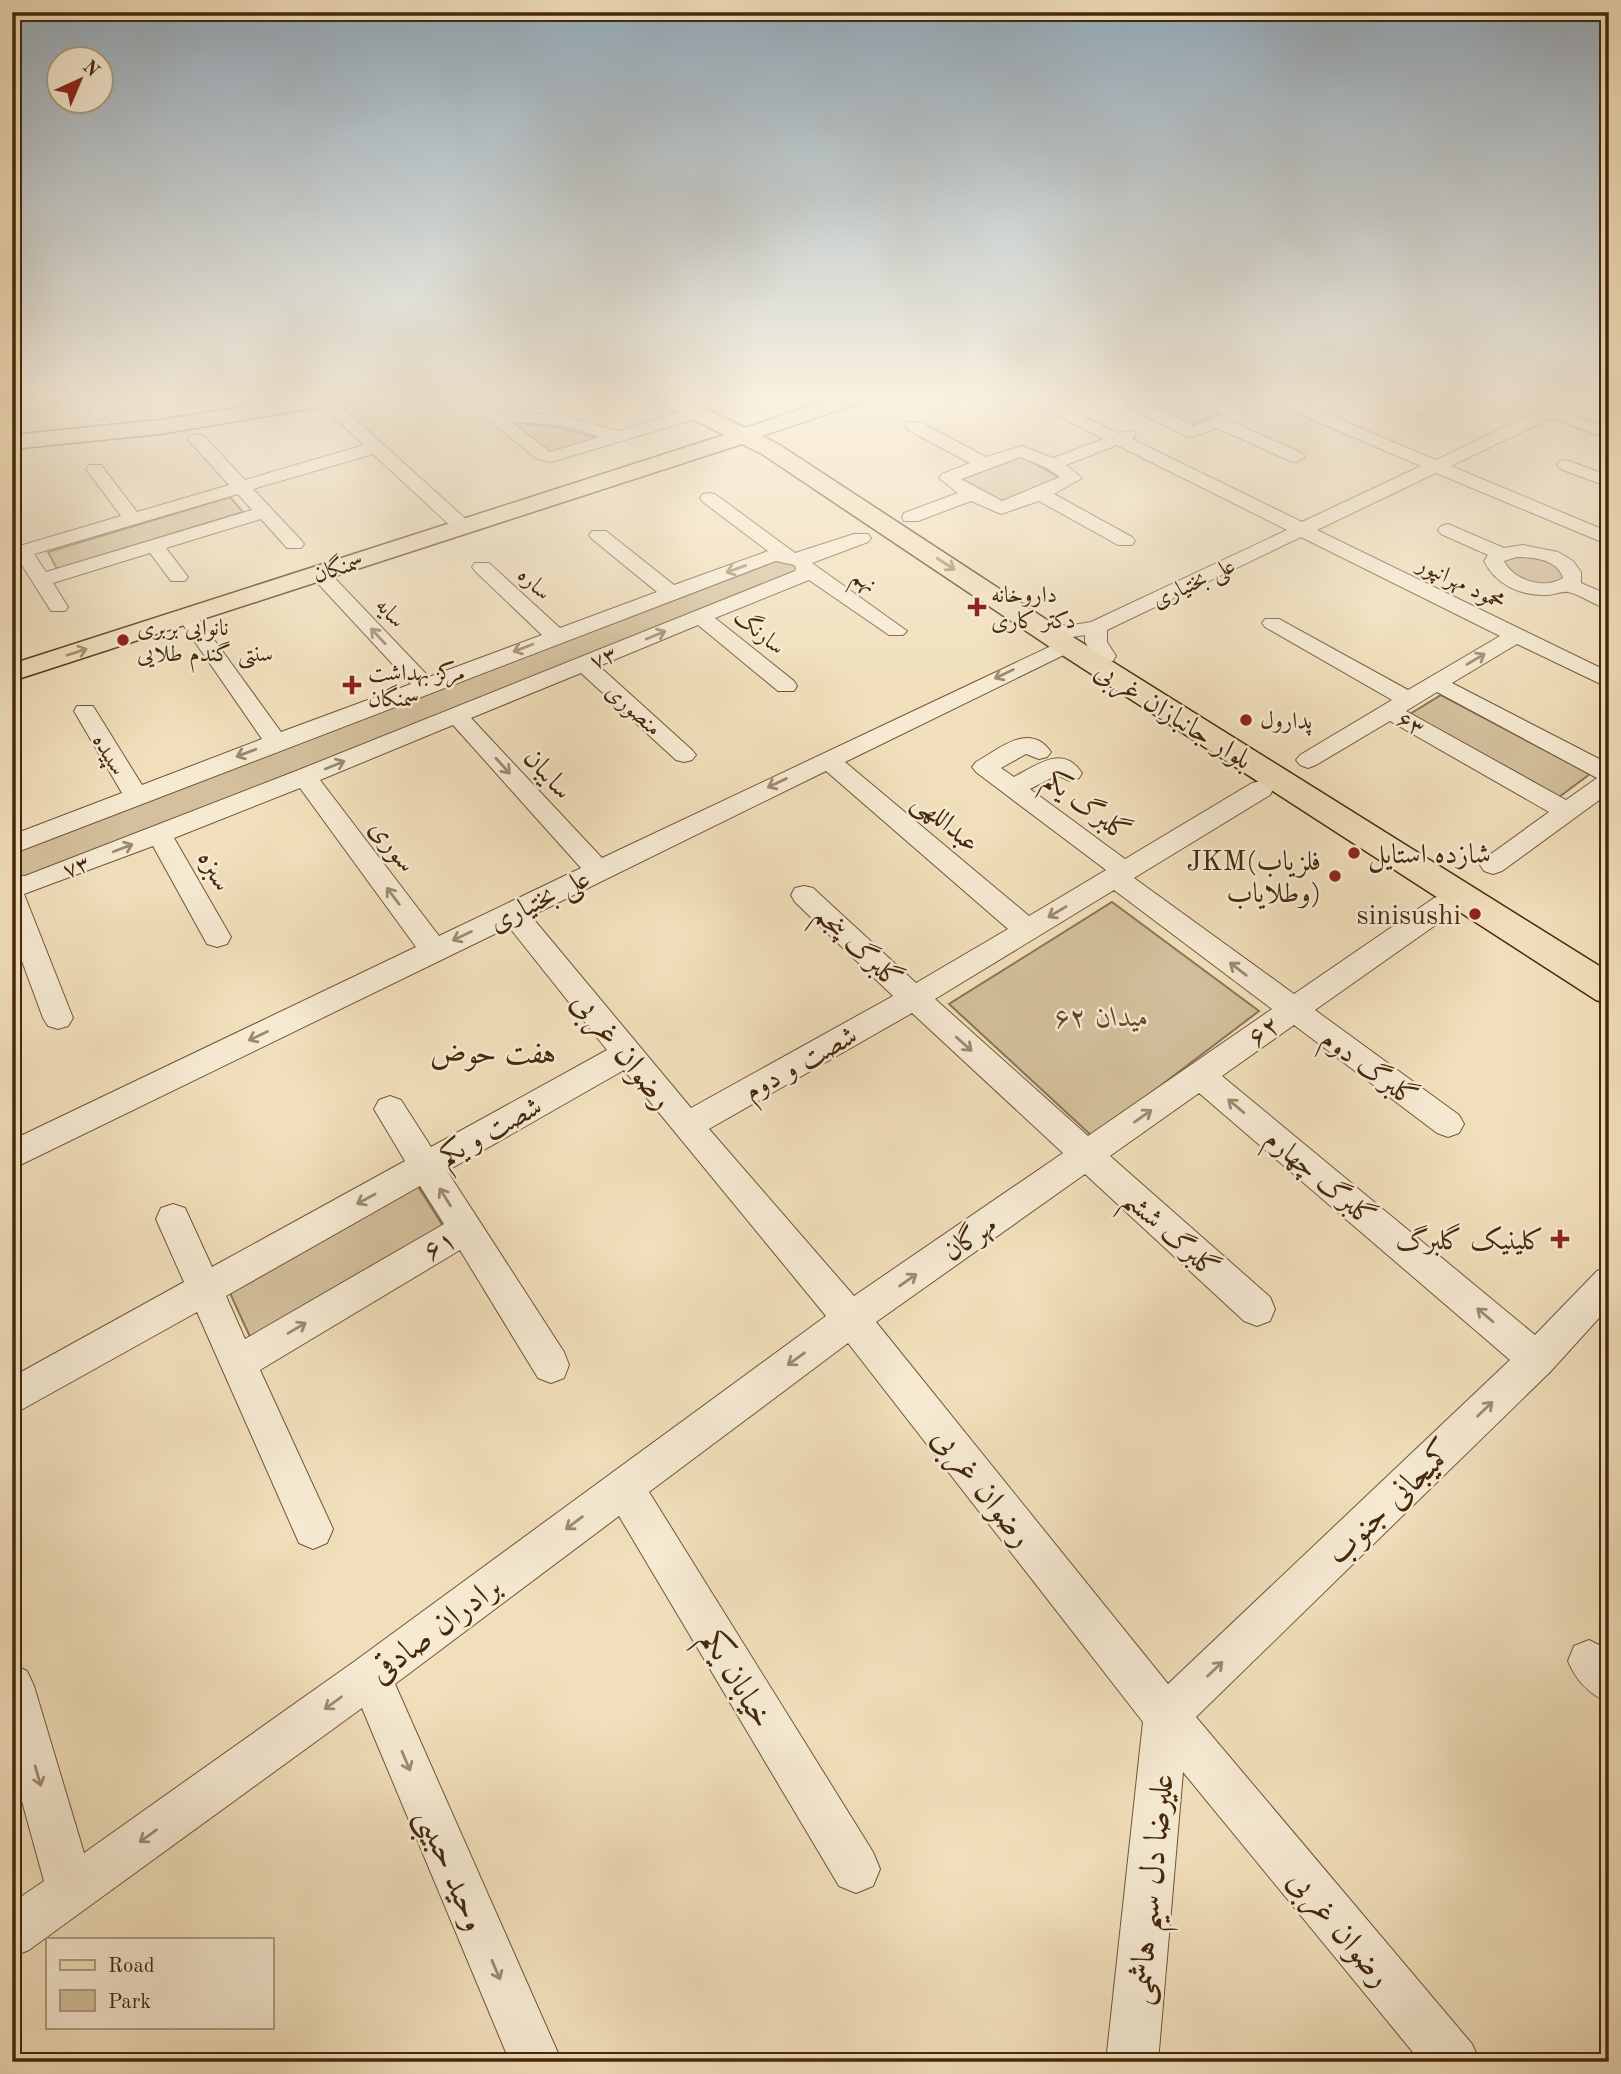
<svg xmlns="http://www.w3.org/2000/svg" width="1621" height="2074" font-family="'Old Standard TT',Amiri,serif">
  <rect width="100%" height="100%" fill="#f1dfbb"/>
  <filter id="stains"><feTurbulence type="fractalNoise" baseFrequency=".00286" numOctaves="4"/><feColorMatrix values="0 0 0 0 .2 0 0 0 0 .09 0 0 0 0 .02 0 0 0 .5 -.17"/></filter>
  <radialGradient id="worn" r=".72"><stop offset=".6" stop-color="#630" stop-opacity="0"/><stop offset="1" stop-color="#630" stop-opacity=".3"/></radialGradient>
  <!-- green -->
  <g fill="#d4c09d" stroke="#8c7454" stroke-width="2">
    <polygon points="1177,396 1187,396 1223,413 1190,425 1149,406"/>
    <polygon points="512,422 556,427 597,438 551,453"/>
    <polygon points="1021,456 1061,478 1003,502 962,479"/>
    <polygon points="230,497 243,512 57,569 48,552"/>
    <polygon points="787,555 803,575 12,884 12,845"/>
    <polygon points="1509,555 1549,559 1568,578 1538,586 1506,574 1503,558"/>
    <polygon points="1441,695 1590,774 1559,797 1410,714"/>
    <polygon points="1112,902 1259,1011 1093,1137 949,1004"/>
    <polygon points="416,1183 443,1226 251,1339 229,1291"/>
  </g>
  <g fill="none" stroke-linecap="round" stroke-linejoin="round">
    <!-- minor casing -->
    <g stroke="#705637" stroke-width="2">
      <g id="minor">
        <polygon points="78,396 95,396 109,415 101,420 95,419"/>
        <polygon points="265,396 282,396 285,400 277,405 271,403"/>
        <path d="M459,396H477L497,411L562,415L618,431L699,407L707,412L705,416L551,462L537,459ZM511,422L561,425L600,437L550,452Z"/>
        <path d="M733,396H759C752,403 735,408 725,405L723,402Z"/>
        <path d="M1022,396H1043L1118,433L1134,431L1136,435L1132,439L1302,522L1421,466L1264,399L1262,396H1284L1436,460L1536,412L1500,396H1523L1550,406L1571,396H1592L1564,412L1609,428V439L1551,418L1451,466L1609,532V545L1436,473L1317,530L1609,672V688L1517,644L1452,683L1609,764V793L1502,871L1493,874L1484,871L1480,865L1484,859L1549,812L1390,721L1316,765L1308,768L1300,765L1296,760L1300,755L1392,700L1265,627L1262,623L1265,619H1279L1408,690L1500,636L1301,537L1107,630V642L1116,656L1113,661H1097L1085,642V635L1066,638L1035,629L1031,625L1035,621L1042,619L1067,626L1091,622L1287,530L1117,445L1066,465L1082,478L1054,494L1132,537L1135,541L1132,545H1118L1039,501L1001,514L971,501L918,521H904L902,517L904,513L958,493L939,478L942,474L970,463L908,430L906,426L908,422H920L986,457L1022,446L1053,458L1103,439ZM1021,457L1047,468L1060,477L1002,501L961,479ZM1437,692L1597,778L1566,800L1406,711Z"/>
        <polygon points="1140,396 1163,396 1148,404 1193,426 1224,414 1191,396 1212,396 1244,410 1246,414 1232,422 1302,453 1305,457 1296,462 1290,461 1217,428 1192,437 1186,436 1128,407 1126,404"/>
        <polygon points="1380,396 1403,396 1429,409 1421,414 1415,412"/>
        <path d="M319,397H331L470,523L472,527L470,531H456L373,454L253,489L301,540L304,544L301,548H287L261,519L166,548L188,577L185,581H171L150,553L53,583L68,607L65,611H51L13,551L16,547L121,516L86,469L89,465H101L137,512L229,485L191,443L188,439L191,435H203L245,480L364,445L319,403L317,400ZM238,494L252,510L46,572L34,554Z"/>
        <polygon points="1566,460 1609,476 1609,487 1560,469 1557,465 1560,461"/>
        <path d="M709,493L715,494L795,553L854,534H868L871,538L868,542L812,563L907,631L903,635H889L809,580L715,618L794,681L797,686L794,691H778L698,625L599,666L692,750L696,755L692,760L684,762L676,760L581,673L471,718L602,858L1066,639L1074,640L1077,645L1074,650L845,762L1029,916L1106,870L976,772L972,767L976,762C999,749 1030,721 1051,752L1047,757L1039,759L1026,754L1001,768L1014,777C1037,765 1063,744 1082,773L1079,778L1070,781L1057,775L1030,789L1125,859L1252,783L1261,781L1270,783L1273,789L1270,795L1134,878L1294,994L1434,898L1444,895L1454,898L1457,905L1454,912L1315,1010L1459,1115L1464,1124L1459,1133L1448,1137L1437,1133L1294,1025L1222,1076L1535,1335L1597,1271L1609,1266V1307L1550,1372L1196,1717L1472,2044L1480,2062H1421L1183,1772L1158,2062H1106L1143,1722L848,1343L649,1492L873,1852L880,1869L873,1886L856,1893L839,1886L619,1516L395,1684L562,2062H510L362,1708L29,1950L12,1957V1903L44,1881L12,1765V1664L27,1671L34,1686L84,1853L355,1661L826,1316L624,1070L447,1171L564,1352L569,1365L564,1378L551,1383L538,1378L460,1250L260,1370L333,1529L327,1543L313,1549L299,1543L197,1312L12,1415V1377L184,1282L156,1219L161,1208L173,1204L185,1208L212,1267L405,1161L374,1109L379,1100L390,1096L401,1100L431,1147L607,1050L509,927L12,1169V1140L416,947L300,788L174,838L231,937L227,944L217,947L207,944L153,846L24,894L73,1018L68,1026L58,1029L48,1026L43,1018L12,934V875L25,876L296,771L795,571L796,568L794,565L776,561L12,854V835L122,793L74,711L77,706H93L142,785L262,739L177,616L180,612H194L281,732L411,684L312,577L309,573L312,569H326L429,677L542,635L475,571L472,567L475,563H489L560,628L657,592L592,539L589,535L592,531H606L674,585L768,551L703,502L700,498L703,494ZM453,725L581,868L439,936L320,780ZM826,771L1008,929L916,983L813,888L804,886L795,888L791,895L795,902L893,996L691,1108L531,916ZM1114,890L1272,1009L1088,1136L935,999ZM912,1013L1063,1153L854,1296L709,1129ZM1199,1093L1510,1360L1168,1684L876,1322L1085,1174L1244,1321L1257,1326L1270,1321L1275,1309L1270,1297L1110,1156ZM420,1186L444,1224L245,1339L226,1296Z"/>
        <path d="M1448,524L1504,548L1523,545L1558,552L1573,561L1581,572V583L1609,595V609C1595,606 1582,595 1568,592C1562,591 1554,595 1547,595C1521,596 1496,585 1484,561L1488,555L1441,534L1438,530L1441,526ZM1516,557C1532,557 1558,559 1563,578C1544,590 1513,580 1504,561Z"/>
        <path d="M1589,1640L1609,1650V1703C1589,1694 1576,1681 1568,1661L1574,1646Z"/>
      </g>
    </g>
    <!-- major casing -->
    <g stroke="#45280b" stroke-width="3">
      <g id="major">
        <polygon points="310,396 359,396 356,400 349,402 160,434 12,449 12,435 160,420"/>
        <polygon points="655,396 680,396 745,428 839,396 870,396 867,400 762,436 778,444 1076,639 1609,972 1609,1004 1596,1000 1056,651 762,454 742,444 12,681 12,664 724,435 658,401"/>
      </g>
    </g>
    <!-- minor -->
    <use href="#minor" fill="#f6ead3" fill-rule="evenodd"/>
    <!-- major -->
    <use href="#major" fill="#f1dfbb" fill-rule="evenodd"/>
  </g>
  <!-- one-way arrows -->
  <defs><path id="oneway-shaft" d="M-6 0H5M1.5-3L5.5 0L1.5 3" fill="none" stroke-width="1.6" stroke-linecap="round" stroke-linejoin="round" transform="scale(1.75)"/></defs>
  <g stroke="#9b8463">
    <use href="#oneway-shaft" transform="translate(946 564) rotate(33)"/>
    <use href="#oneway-shaft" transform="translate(77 652) rotate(-18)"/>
  </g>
  <g stroke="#9e896f">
    <use href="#oneway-shaft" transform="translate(736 569) rotate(160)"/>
    <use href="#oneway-shaft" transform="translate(656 635) rotate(-22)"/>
    <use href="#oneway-shaft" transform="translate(378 636) rotate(-133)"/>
    <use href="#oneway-shaft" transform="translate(523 648) rotate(159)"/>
    <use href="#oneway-shaft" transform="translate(1476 659) rotate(-31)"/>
    <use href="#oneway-shaft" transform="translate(1004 674) rotate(154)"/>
    <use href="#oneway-shaft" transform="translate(246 753) rotate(159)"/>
    <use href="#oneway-shaft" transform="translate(335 765) rotate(-22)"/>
    <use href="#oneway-shaft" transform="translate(503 766) rotate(48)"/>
    <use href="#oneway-shaft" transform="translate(777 783) rotate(154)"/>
    <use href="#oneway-shaft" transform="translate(123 848) rotate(-21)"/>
    <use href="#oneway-shaft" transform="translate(393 896) rotate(-127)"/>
    <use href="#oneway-shaft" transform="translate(1057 912) rotate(149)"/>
    <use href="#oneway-shaft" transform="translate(462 936) rotate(154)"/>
    <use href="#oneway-shaft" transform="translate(1238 969) rotate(-143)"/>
    <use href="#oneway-shaft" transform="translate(258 1036) rotate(154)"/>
    <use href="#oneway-shaft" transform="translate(964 1044) rotate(42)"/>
    <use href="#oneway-shaft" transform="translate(1236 1106) rotate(-140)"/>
    <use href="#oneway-shaft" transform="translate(1143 1116) rotate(-35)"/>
    <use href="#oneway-shaft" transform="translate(445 1197) rotate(-122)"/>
    <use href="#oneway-shaft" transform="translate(366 1199) rotate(151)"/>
    <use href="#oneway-shaft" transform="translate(908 1280) rotate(-35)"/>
    <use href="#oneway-shaft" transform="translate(1485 1315) rotate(-140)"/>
    <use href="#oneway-shaft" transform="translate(297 1328) rotate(-31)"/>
    <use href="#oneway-shaft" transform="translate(796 1359) rotate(144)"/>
    <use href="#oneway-shaft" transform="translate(1485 1409) rotate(-44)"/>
    <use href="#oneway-shaft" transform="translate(574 1523) rotate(143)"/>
    <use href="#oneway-shaft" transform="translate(1215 1669) rotate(-44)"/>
    <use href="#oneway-shaft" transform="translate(333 1703) rotate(144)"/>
    <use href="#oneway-shaft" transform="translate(406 1761) rotate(67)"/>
    <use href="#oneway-shaft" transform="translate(38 1776) rotate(74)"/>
    <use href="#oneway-shaft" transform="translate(148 1836) rotate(144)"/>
    <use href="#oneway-shaft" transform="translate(496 1970) rotate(67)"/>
  </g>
  <!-- sky -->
  <linearGradient id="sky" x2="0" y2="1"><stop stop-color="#94acbe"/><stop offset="0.58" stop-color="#f9f1e0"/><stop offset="1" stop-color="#f9f1e0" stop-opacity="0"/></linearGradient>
  <rect width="1621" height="686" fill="url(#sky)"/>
  <!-- markers -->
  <g fill="#8f2418" stroke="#f6ead3" stroke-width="2.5">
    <path d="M973.5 596.5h7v7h7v7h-7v7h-7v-7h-7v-7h7z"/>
    <circle cx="123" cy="640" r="7"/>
    <path d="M348.5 674.5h7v7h7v7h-7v7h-7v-7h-7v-7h7z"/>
    <circle cx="1246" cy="720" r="7"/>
    <circle cx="1354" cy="853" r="7"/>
    <circle cx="1335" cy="876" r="7"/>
    <circle cx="1475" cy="914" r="7"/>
    <path d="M1556.5 1228.5h7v7h7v7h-7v7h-7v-7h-7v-7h7z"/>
  </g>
  <g text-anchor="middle" stroke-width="5" stroke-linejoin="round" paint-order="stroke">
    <!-- far-street labels -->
    <g font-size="23" fill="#45280b" stroke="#f6ead3">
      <text transform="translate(338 567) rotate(-18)" y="8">سمنگان</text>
      <text transform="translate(865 580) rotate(35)" y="8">نهم</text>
      <text transform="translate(1193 582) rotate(-25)" y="8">علی بختیاری</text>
      <text transform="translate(1462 582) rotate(26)" y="8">محمود مهرانپور</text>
      <text transform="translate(535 583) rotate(43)" y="8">ساره</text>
      <text transform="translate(391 612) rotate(47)" y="8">سایه</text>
      <text transform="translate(760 631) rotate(39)" y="8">سارنگ</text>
      <text transform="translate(603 657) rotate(-22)" y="8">۷۳</text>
      <text transform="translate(634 709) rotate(42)" y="8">منصوری</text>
      <text transform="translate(1411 723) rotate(31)" y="8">۶۳</text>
      <text transform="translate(110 754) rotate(59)" y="8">سپیده</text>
      <text transform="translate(76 866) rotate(-21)" y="8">۷۳</text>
    </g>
    <!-- far-poi labels -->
    <g font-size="23" fill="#45280b" stroke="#f6ead3" text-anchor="start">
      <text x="991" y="602">داروخانه<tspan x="991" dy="26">دکتر کاری</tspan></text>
      <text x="137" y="635">نانوایی بربری<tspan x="137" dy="26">سنتی گندم طلایی</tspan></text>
      <text x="368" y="680">مرکز بهداشت<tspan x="368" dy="26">سمنگان</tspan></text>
      <text x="1260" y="728">پدارول</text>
    </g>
    <!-- street labels -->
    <g font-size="28" fill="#45280b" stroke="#f6ead3">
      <text transform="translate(1174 714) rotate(32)" y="10">بلوار جانبازان غربی</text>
      <text transform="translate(549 773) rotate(48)" y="10">سایبان</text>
      <text transform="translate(1088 805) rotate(37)" y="10">گلبرگ یکم</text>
      <text transform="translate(947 821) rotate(40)" y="10">عبداللهی</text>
      <text transform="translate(394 845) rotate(53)" y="10">سوری</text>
      <text transform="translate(216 870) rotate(61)" y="10">سبزه</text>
      <text transform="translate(539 899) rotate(-26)" y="10">علی بختیاری</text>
      <text transform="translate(859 946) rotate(43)" y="10">گلبرگ پنجم</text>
      <text transform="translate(1263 1030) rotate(-36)" y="10">۶۲</text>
      <text transform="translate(800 1062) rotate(-29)" y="10">شصت و دوم</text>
      <text transform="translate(1370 1067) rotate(36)" y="10">گلبرگ دوم</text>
      <text transform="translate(490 1130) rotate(-29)" y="10">شصت و یکم</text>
      <text transform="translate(1321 1177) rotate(40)" y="10">گلبرگ چهارم</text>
      <text transform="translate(1172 1233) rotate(42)" y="10">گلبرگ ششم</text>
      <text transform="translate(969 1237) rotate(-35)" y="10">مهرگان</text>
      <text transform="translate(439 1244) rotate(-31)" y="10">۶۱</text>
    </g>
    <!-- poi labels -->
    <g font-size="28" fill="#45280b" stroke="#f6ead3" text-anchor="end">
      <text x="1368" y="863" text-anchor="start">شازده استایل</text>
      <text x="1321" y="870">JKM(فلزیاب<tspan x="1321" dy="32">وطلایاب)</tspan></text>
      <text x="1461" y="924">sinisushi</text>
      <text x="1544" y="1249">کلینیک گلبرگ</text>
    </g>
    <!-- park labels -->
    <g font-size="28" font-style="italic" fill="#624628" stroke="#f6ead3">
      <text x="1102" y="1026">میدان ۶۲</text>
    </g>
    <!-- neighbourhood labels -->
    <g font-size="30" fill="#45280b" stroke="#f6ead3">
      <text x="493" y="1063">هفت حوض</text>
    </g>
    <!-- near-street labels -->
    <g font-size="33" fill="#45280b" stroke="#f6ead3">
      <text transform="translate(624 1049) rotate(51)" y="12">رضوان غربی</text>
      <text transform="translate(984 1486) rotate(52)" y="12">رضوان غربی</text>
      <text transform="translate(1389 1501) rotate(-44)" y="12">کمیجانی جنوب</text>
      <text transform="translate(434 1628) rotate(-37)" y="12">برادران صادقی</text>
      <text transform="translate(739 1678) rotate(59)" y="12">خیابان یکم</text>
      <text transform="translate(453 1869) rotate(67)" y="12">وحید حبیبی</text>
      <text transform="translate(1149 1889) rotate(-84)" y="12">علیرضا دل سیم هاشمی</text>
      <text transform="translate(1341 1927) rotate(50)" y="12">رضوان غربی</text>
    </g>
  </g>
  <!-- margin -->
  <rect width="1621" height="2074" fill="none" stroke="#f1dfbb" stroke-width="42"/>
  <rect x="14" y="14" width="1593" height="2046" fill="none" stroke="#45280b" stroke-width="3.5"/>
  <rect x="21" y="21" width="1579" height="2032" fill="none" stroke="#45280b" stroke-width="2"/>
  <!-- legend -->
  <rect x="46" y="1938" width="228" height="91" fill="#f6ead3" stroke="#af9c83" stroke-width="2"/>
  <rect x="60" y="1960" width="35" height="10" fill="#f1dfbb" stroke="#af9c83" stroke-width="2"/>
  <text x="108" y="1972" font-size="21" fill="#45280b">Road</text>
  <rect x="60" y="1990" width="35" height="21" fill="#d4c09d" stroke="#af9c83" stroke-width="2"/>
  <text x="108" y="2008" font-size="21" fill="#45280b">Park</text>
  <!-- north arrow -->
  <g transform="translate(80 80) rotate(44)"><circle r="33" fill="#f6ead3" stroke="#af9c83" stroke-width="2"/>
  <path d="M0-5L12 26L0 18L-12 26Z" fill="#8f2418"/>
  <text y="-10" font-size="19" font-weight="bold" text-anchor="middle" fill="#45280b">N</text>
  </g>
  <rect width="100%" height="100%" filter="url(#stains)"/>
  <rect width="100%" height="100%" fill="url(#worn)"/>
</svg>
